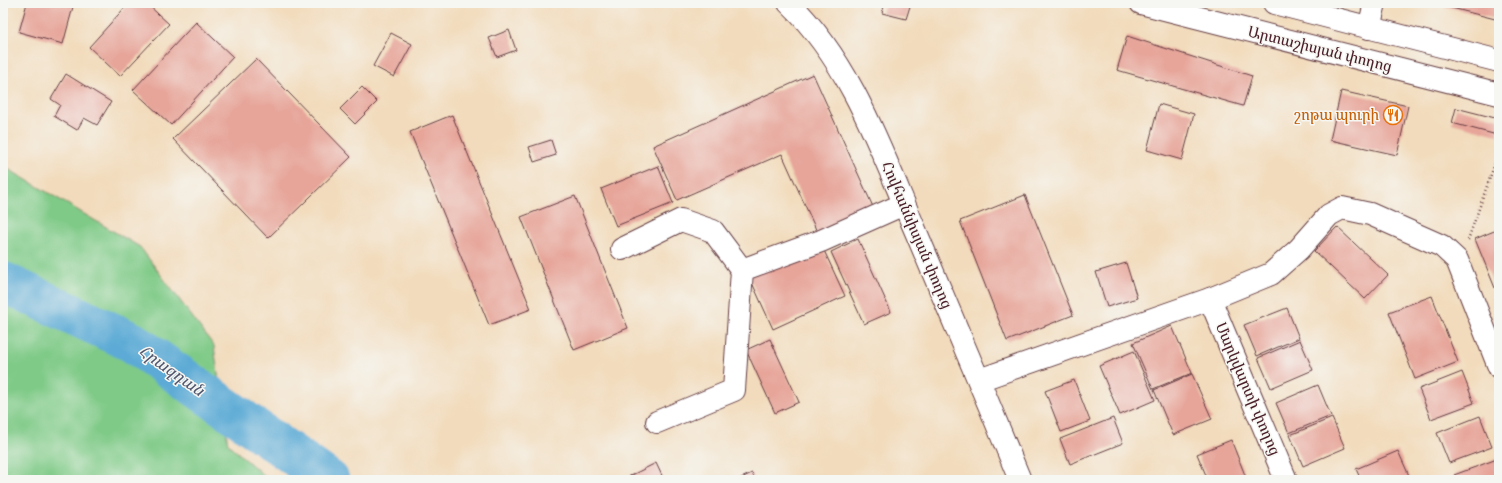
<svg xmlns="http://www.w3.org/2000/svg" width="1502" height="483" font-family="'Sorts Mill Goudy','Noto Serif Armenian',serif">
  <rect width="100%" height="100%" fill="#f6f6f2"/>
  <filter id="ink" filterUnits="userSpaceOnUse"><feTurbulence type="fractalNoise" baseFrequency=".025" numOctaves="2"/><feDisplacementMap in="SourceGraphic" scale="8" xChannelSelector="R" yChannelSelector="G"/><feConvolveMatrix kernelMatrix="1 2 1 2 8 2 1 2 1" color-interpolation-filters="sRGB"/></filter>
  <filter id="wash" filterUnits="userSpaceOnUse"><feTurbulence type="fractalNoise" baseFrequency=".012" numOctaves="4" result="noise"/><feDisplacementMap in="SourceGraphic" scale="16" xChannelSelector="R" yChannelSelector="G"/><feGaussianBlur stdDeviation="0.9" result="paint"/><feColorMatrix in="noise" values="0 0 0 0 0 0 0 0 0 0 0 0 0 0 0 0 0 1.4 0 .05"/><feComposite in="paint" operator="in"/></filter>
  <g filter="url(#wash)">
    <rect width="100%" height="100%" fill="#f2dbbc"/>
    <!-- green -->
    <polygon fill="#7fca87" stroke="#647459" points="3,166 140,247 214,346 228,444 269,480 3,480"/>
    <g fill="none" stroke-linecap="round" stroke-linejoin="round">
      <!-- river -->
      <polyline stroke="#5baad5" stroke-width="41" points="3,282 132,342 329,480"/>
    </g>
    <g id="blocks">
      <!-- building -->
      <g fill="#e7a59a">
        <polygon points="27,3 74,3 63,44 19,32"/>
        <polygon points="129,3 146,3 169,24 120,76 89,47"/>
        <polygon points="885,3 911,3 906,19 882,13"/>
        <polygon points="1436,3 1499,3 1499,20 1436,4"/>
        <polygon points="196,22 233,57 171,125 133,90"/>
        <polygon points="509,30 516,50 497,57 489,38"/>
        <polygon points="391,33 412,44 394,77 373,66"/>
        <polygon points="1127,36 1252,76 1243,106 1117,70"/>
        <polygon points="256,59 351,157 268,238 173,139"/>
        <polygon points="66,74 111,102 97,125 84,118 77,130 54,116 60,105 51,99"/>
        <polygon points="813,74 874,209 818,234 782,154 677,200 653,146"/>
        <polygon points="362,87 377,102 355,124 340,109"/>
        <polygon points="1341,91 1408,106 1397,155 1330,140"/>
        <polygon points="1159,104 1194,114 1182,160 1147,150"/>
        <polygon points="1456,108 1499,119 1497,135 1452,123"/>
        <polygon points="452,115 531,309 489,325 410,132"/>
        <polygon points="551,140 556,155 534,162 529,147"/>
        <polygon points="658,166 673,203 616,226 601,189"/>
        <polygon points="1025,195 1073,315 1007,341 960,221"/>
        <polygon points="575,196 628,328 574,350 521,217"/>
        <polygon points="1337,227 1388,275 1365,299 1314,251"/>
        <polygon points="1499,229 1499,286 1495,288 1475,239"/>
        <polygon points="858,239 891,312 864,324 831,252"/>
        <polygon points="821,244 845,296 773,329 749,276"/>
        <polygon points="1126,263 1137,298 1107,307 1096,272"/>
        <polygon points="1432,296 1458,362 1415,379 1389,312"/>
        <polygon points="1287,308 1299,338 1257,356 1244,325"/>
        <polygon points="1172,326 1192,373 1153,389 1133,343"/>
        <polygon points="770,339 799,402 775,413 746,350"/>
        <polygon points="1300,340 1313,370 1271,388 1258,358"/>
        <polygon points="1134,351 1155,400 1120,415 1099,366"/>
        <polygon points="1462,372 1474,403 1431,419 1419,389"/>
        <polygon points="1192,374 1212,419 1173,435 1154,390"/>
        <polygon points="1074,380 1090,421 1061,432 1045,391"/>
        <polygon points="1318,385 1331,416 1289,433 1276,403"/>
        <polygon points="1480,416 1492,447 1449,463 1437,433"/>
        <polygon points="1113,418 1123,443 1070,464 1060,439"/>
        <polygon points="1332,418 1345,448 1303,466 1290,435"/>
        <polygon points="1231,440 1247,480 1208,480 1197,454"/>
        <polygon points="1398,451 1411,480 1361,480 1356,469"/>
        <polygon points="1497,459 1499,465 1499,480 1456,480 1454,475"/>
        <polygon points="656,463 664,480 622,480"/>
        <polygon points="752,473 755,480 737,480"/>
      </g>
    </g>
  </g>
  <g filter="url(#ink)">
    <use href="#blocks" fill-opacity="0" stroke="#633b41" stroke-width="1"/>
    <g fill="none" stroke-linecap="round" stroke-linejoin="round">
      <!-- minor casing -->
      <g stroke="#633b41" stroke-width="24">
        <g id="minor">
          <path d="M789,3C852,64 882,153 916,232C951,314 986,397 1020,480"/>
          <polyline points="1369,28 1375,3"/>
          <polyline points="622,249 681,220 713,231 742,270 821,241 904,204"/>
          <polyline points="1210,299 1286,480"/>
          <polyline points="979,380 1210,299 1271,274 1299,249 1329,215 1342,208 1370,214 1442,246 1457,260 1499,367"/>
          <polyline points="657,422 734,390 742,270"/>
        </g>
      </g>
      <!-- major casing -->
      <g stroke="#633b41" stroke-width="24">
        <g id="major">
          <polyline points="1141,3 1499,94"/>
          <polyline points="1274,3 1499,61"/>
        </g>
      </g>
      <!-- path -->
      <polyline stroke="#633b41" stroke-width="2.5" stroke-dasharray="1 3" stroke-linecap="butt" points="1468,240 1499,152"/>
      <!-- minor -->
      <use href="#minor" stroke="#fff" stroke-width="22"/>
      <!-- major -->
      <use href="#major" stroke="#fff" stroke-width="22"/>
    </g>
  </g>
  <!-- icons -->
  <defs>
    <g id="restaurant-ring" transform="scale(1)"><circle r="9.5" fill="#f6f6f2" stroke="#e8710a" stroke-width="1.5"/><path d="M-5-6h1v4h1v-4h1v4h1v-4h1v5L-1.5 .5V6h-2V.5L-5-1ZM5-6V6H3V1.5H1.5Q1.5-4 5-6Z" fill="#e8710a"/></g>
  </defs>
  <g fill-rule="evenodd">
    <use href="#restaurant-ring" x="1393" y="115"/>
  </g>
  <g text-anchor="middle" stroke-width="3" stroke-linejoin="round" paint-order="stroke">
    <!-- street labels -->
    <g font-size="15" fill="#4a1f2b" stroke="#f6f6f2">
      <text transform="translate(1320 49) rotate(14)" y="5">Արտաշիսյան փողոց</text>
      <text transform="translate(917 235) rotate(67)" y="5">Հովհաննիսյան փողոց</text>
      <text transform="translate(1248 389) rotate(67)" y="5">Մարկվարտի փողոց</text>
    </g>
    <!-- food labels -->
    <g font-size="15" fill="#c56008" stroke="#f6f6f2" text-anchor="end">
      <text x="1379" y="120">շոթա պուրի</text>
    </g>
    <!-- water labels -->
    <g font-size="16" font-style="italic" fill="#51576f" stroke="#f6f6f2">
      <text transform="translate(172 370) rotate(35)" y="6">Հրազդան</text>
    </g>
  </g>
  <!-- margin -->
  <rect width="1502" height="483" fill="none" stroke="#f6f6f2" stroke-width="16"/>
</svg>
